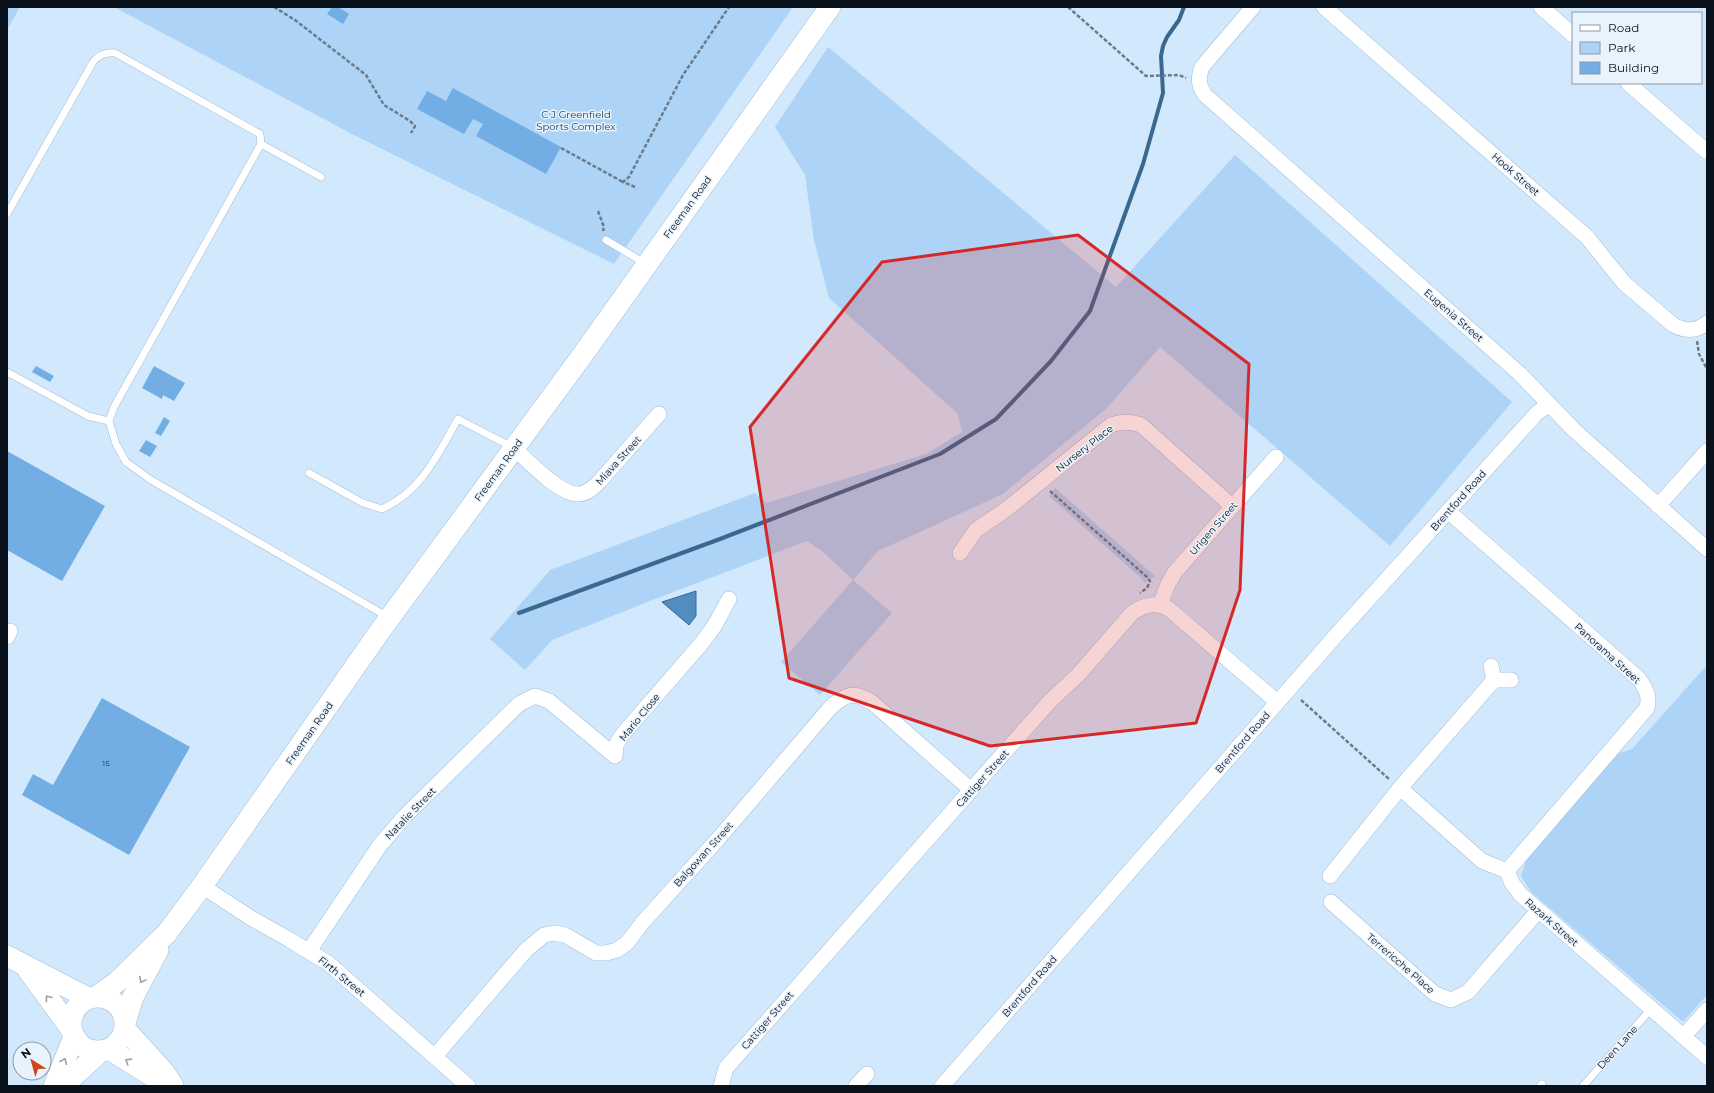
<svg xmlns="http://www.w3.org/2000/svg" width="1714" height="1093" font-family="Montserrat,sans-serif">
  <rect width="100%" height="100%" fill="#d2e8fc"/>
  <!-- green -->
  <g fill="#add3f6">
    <polygon points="7,7 20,7 7,30"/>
    <polygon points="114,7 793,7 614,264 352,134"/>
    <polygon points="828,47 1116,287 1235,155 1512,402 1390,546 1160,347 1107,408 1003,494 878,551 853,580 892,613 820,695 781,662 853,580 822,551 807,541 655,599 552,640 525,670 490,639 550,570 755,493 766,503 926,454 962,432 958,414 829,298 814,240 805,175 775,127"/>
    <polygon points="1055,488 1155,576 1144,583 1142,579 1049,496"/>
    <polygon points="1707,665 1707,995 1683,1022 1531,892 1521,876 1527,858 1617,754 1632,749"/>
  </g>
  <!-- water -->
  <polygon fill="#518dc1" stroke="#3b688f" points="696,591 696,616 689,625 662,602"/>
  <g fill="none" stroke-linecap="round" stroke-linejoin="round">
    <!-- stream -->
    <polyline stroke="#3b688f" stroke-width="4" points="519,613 720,539 940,454 996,419 1051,361 1090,311 1143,164 1163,93 1161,56 1163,46 1167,37 1179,20 1184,7"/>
  </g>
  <!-- building -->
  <g fill="#72aee4">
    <polygon points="332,7 338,7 349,14 343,24 327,14"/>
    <polygon points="453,88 561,147 546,174 476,136 483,124 473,119 464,134 417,109 427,91 446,101"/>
    <polygon points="36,366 54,376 50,382 32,372"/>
    <polygon points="154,366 185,383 174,401 163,395 162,399 142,388"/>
    <polygon points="164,417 170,421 161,436 155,433"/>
    <polygon points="146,440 157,446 150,457 139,451"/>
    <polygon points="7,451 105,506 62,581 7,550"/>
    <polygon points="102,698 190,747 129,855 22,795 33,774 53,785"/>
  </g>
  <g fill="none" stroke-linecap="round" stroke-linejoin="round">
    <!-- lane casing -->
    <g stroke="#a3bdd5" stroke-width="8">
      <g id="lane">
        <polyline points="261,144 321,177"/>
        <path d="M7,214L93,62C99,54 106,52 115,53L260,134L261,144L114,407L109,421L116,444L126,462L151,480L388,617"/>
        <polyline points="606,240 646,264"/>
        <polyline points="7,372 88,416 109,421"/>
        <path d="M309,473L363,503L382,509C422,491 437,455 458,419L512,447"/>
        <polyline points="1540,1086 1542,1084"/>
        <polyline points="1583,1086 1651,1009"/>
      </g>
    </g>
    <!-- street casing -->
    <g stroke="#a3bdd5" stroke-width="16">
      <g id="street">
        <path d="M1253,7L1202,67C1198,78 1198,85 1205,95L1520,374L1574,430L1707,549"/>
        <path d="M1324,7L1587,237L1624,283L1672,324C1683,331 1696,332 1707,323"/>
        <polyline points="1541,7 1573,35"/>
        <polyline points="1628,83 1706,151"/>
        <path d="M514,448C528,461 559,494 578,494C587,494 594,487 599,482L659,414"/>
        <polyline points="1658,506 1707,451"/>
        <path d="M1448,511L1639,679C1646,689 1650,696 1647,708L1507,871"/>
        <path d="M960,553L976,530L1008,508L1111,425C1122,421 1131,421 1141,425L1232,506"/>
        <polyline points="1160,605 1168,584 1175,572 1276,457"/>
        <polyline points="7,637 10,631"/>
        <polyline points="1494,680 1511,680"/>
        <polyline points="1400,788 1482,861 1507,871 1512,883 1520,894 1707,1057"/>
        <polyline points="1330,876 1400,788 1494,680 1491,666"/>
        <polyline points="202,886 251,918 290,940 328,963 468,1086"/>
        <polyline points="1331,902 1435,994 1451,1000 1468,992 1538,911"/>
        <polyline points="309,951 380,845 405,816 519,704 535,696 549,701 615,756 616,745 622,735 701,644 715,625 729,599"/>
        <polyline points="1683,1037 1707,1010"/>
        <path d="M435,1056L526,950L544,935L554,933L565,935L596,953H606L617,950L627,943L643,922L718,839L830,708C846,693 855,691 873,703L971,790"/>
        <path d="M721,1086L726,1068L971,790L1051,700L1078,675L1132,613C1144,605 1156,601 1169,609L1277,702"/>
        <polyline points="856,1086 867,1074"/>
        <polyline points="942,1086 1338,633 1537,413 1549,404"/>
      </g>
    </g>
    <!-- secondary casing -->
    <g stroke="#a3bdd5" stroke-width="22">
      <g id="secondary">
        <polyline points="7,956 88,998"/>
        <polyline points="28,970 71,1029"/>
        <polyline points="97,996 117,982 167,933 202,886 380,631 584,353 830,7"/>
        <circle cx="98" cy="1024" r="27"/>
        <polyline points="126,1020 133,997 158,950"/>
        <polyline points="125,1029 164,1072 173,1086"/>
        <polyline points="109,1049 157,1079 167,1084"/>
        <polyline points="54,1086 74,1037"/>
        <polyline points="63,1086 101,1051"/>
      </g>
    </g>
    <!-- path -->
    <g stroke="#6c7c8a" stroke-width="2.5" stroke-dasharray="4 2" stroke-linecap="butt">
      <polyline points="274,7 295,20 366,75 384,105 410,121 415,126 411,133"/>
      <polyline points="1068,7 1146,76 1179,75 1186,78"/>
      <polyline points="561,148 623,182"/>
      <polyline points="635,187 623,182 629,177 683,75 729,7"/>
      <polyline points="598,211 604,227 603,231"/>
      <polyline points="1697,341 1699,354 1707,369"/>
      <polyline points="1050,491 1147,577 1150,581 1147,588 1140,593"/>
      <polyline points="1301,700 1389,779"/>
    </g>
    <!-- lane -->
    <use href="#lane" stroke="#fff" stroke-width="7"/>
    <!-- street -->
    <use href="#street" stroke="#fff" stroke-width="15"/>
    <!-- secondary -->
    <use href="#secondary" stroke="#fff" stroke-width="21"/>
  </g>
  <!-- one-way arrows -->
  <defs><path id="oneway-chevron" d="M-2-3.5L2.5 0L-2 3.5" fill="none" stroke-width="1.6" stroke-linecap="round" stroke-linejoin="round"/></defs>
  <g stroke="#9da0a4">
    <use href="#oneway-chevron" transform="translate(142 980) rotate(118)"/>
    <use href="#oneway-chevron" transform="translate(48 998) rotate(-127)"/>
    <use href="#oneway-chevron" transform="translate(64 1061) rotate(-68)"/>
    <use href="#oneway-chevron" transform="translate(128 1061) rotate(-148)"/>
  </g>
  <!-- marked area -->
  <path fill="#d62828" fill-opacity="0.2" stroke="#d62828" stroke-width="3" stroke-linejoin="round" d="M1078,235L1249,364L1240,590L1196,723L990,746L789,678L750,427L882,262Z"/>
  <g text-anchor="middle" stroke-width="3" stroke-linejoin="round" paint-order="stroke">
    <!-- number labels -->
    <g font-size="8" fill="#23394d">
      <text x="106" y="766">15</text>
    </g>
    <!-- park labels -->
    <g font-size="10" fill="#08375a" stroke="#e9f3fe">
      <text x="576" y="118">C J Greenfield<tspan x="576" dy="12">Sports Complex</tspan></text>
    </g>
    <!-- street labels -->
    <g font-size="10" fill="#09121b" stroke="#e9f3fe">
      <text transform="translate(1516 174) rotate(41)" y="4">Hook Street</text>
      <text transform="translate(687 207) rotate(-54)" y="4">Freeman Road</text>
      <text transform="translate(1454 315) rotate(41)" y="4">Eugenia Street</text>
      <text transform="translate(1084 448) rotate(-38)" y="4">Nursery Place</text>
      <text transform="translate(618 460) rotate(-48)" y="4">Miava Street</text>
      <text transform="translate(498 470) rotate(-54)" y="4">Freeman Road</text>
      <text transform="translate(1458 500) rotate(-48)" y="4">Brentford Road</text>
      <text transform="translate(1213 528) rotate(-49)" y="4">Urigen Street</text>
      <text transform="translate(1608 653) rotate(42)" y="4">Panorama Street</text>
      <text transform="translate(639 717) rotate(-51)" y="4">Mario Close</text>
      <text transform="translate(309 733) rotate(-55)" y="4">Freeman Road</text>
      <text transform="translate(1242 742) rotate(-49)" y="4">Brentford Road</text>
      <text transform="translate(982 778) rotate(-48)" y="4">Cattiger Street</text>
      <text transform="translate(410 813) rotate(-46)" y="4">Natalie Street</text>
      <text transform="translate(703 854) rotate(-48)" y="4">Balgowan Street</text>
      <text transform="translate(1552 922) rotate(41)" y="4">Razark Street</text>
      <text transform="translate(1401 963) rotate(41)" y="4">Terrericche Place</text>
      <text transform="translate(342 976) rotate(39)" y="4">Firth Street</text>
      <text transform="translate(1029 986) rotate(-49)" y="4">Brentford Road</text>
      <text transform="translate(767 1020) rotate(-49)" y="4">Cattiger Street</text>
      <text transform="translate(1617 1047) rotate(-48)" y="4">Deen Lane</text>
    </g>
  </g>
  <!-- border -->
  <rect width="1714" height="1093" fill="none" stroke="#09121b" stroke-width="16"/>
  <!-- legend -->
  <rect x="1572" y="12" width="130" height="72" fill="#e9f3fe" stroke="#8f99a3"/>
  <rect x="1580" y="25" width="20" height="6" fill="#ffffff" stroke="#8f99a3"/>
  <text x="1608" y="32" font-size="12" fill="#09121b">Road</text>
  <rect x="1580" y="42" width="20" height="12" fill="#add3f6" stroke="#8f99a3"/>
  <text x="1608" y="52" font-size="12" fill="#09121b">Park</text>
  <rect x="1580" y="62" width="20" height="12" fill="#72aee4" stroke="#8f99a3"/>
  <text x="1608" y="72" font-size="12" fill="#09121b">Building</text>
  <!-- north arrow -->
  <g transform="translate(32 1061) rotate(323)"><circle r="19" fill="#e9f3fe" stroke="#8f99a3"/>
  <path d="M0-3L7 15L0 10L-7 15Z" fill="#ce461b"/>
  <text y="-6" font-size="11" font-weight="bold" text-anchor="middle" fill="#09121b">N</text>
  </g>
</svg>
